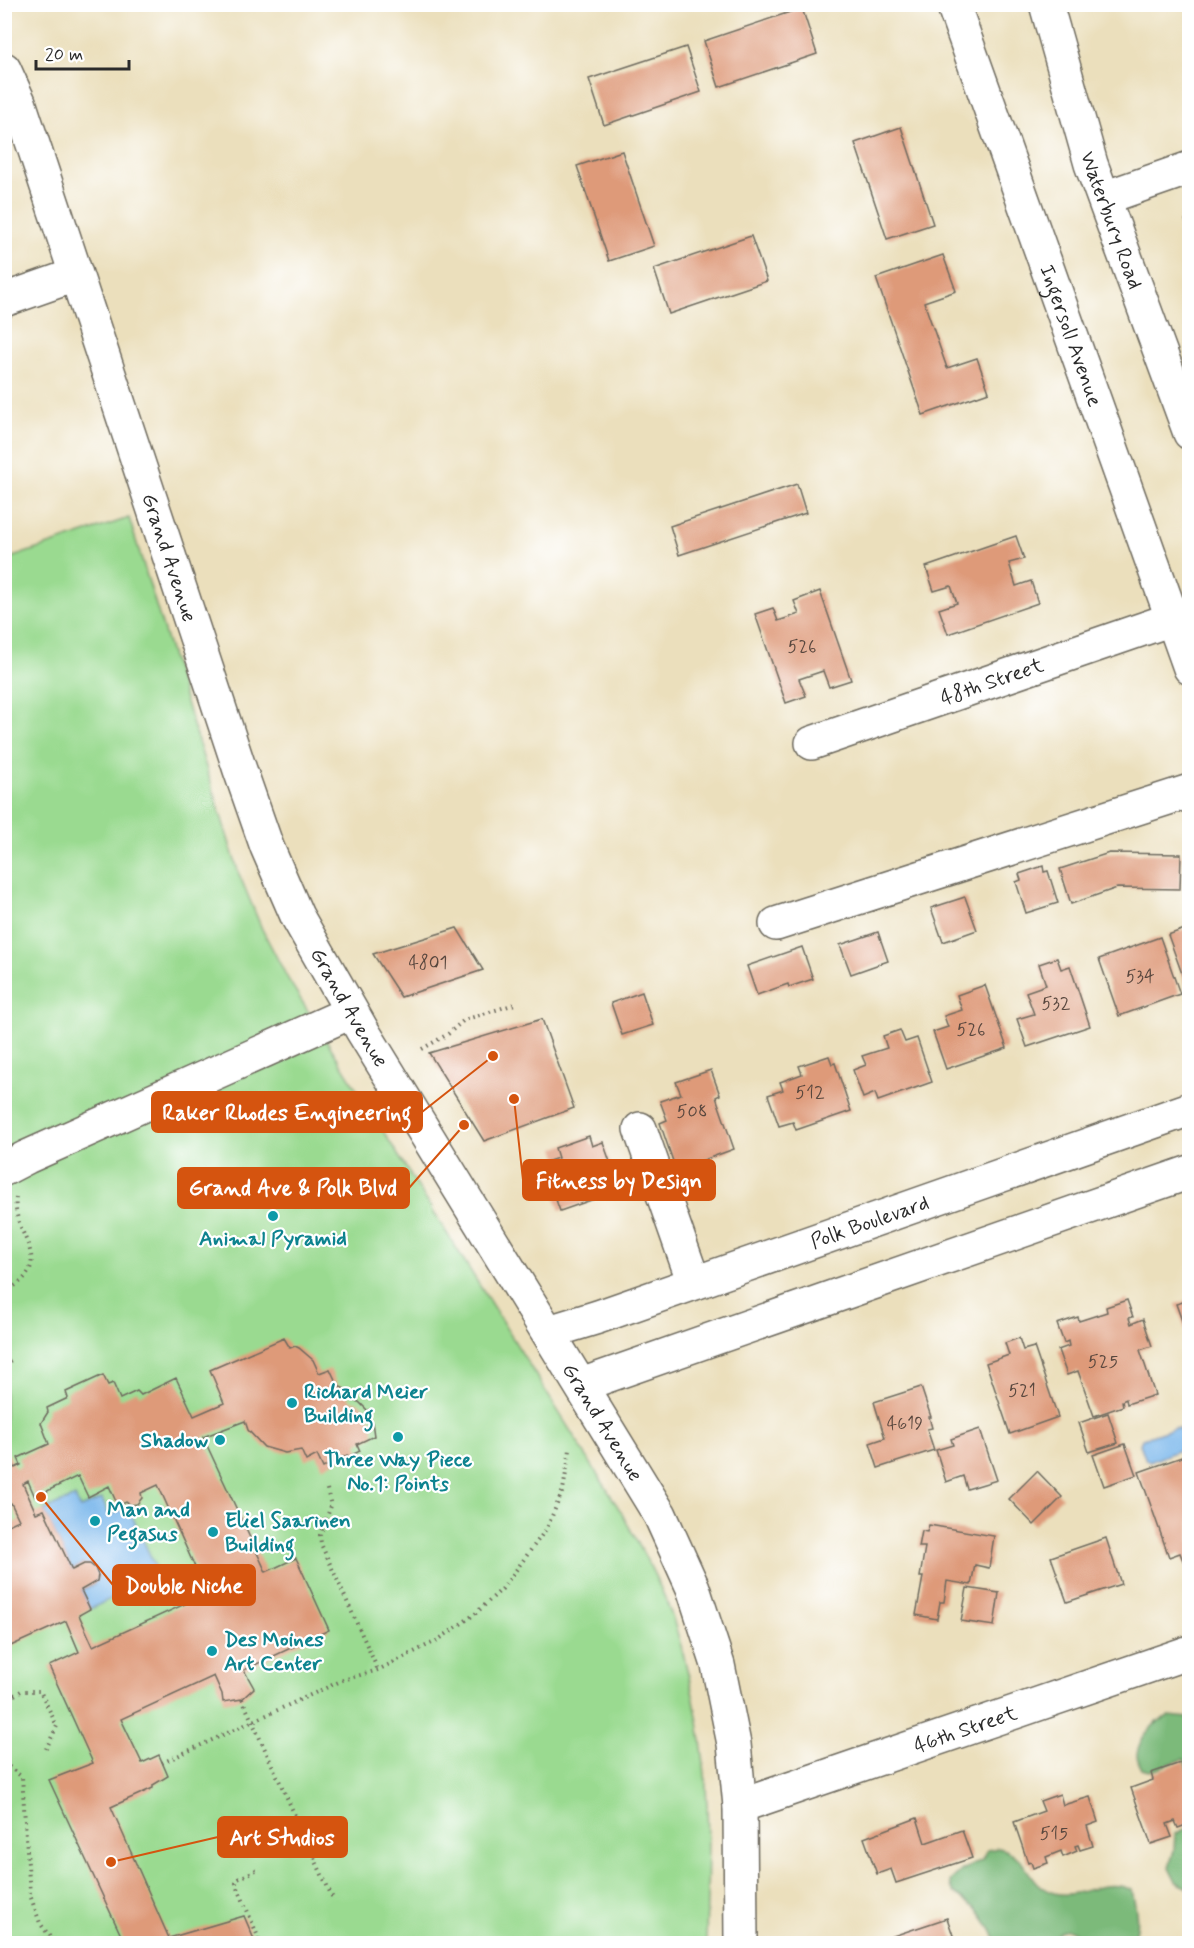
<svg xmlns="http://www.w3.org/2000/svg" width="1194" height="1948" font-family="Mynerve,sans-serif">
  <rect width="100%" height="100%" fill="#fff"/>
  <filter id="ink" filterUnits="userSpaceOnUse"><feTurbulence type="fractalNoise" baseFrequency=".0167" numOctaves="2"/><feDisplacementMap in="SourceGraphic" scale="12" xChannelSelector="R" yChannelSelector="G"/><feConvolveMatrix kernelMatrix="1 2 1 2 8 2 1 2 1" color-interpolation-filters="sRGB"/></filter>
  <filter id="wash" filterUnits="userSpaceOnUse"><feTurbulence type="fractalNoise" baseFrequency=".008" numOctaves="4" result="noise"/><feDisplacementMap in="SourceGraphic" scale="24" xChannelSelector="R" yChannelSelector="G"/><feGaussianBlur stdDeviation="1.35" result="paint"/><feColorMatrix in="noise" values="0 0 0 0 0 0 0 0 0 0 0 0 0 0 0 0 0 1.4 0 .05"/><feComposite in="paint" operator="in"/></filter>
  <g filter="url(#wash)">
    <rect width="100%" height="100%" fill="#ebdfbc"/>
    <!-- green -->
    <path fill="#9ada90" stroke="#62825e" stroke-width="1.5" d="M129,518L239,874L262,929L288,979L620,1510C639,1546 661,1582 674,1622C689,1670 700,1723 705,1774C710,1830 707,1887 706,1943H5L4,560Z"/>
    <!-- forest -->
    <g fill="#7bba7a" stroke="#537252" stroke-width="1.5">
      <path d="M1169,1716L1189,1718V1775L1184,1759L1149,1771L1142,1769C1140,1765 1137,1760 1137,1755C1138,1739 1154,1721 1169,1716Z"/>
      <polygon points="1189,1827 1189,1888 1176,1882 1169,1868 1174,1850 1175,1834"/>
      <path d="M998,1848C1030,1854 1024,1884 1054,1893C1075,1899 1097,1882 1119,1886C1123,1886 1128,1889 1132,1890C1136,1909 1141,1927 1130,1943C1120,1944 1100,1946 1091,1943C1072,1937 1071,1917 1051,1941L1052,1943H998C992,1932 987,1921 978,1911C969,1901 951,1898 950,1881L962,1870L982,1860L987,1850Z"/>
    </g>
    <!-- water -->
    <g fill="#78b6eb" stroke="#52708b" stroke-width="1.5">
      <polygon points="1174,1428 1180,1429 1182,1434 1186,1432 1189,1440 1185,1441 1186,1444 1182,1449 1150,1462 1146,1460 1140,1444 1142,1439"/>
      <path d="M75,1497L80,1508L102,1499L109,1515L128,1507L159,1575L90,1609L81,1590C90,1586 96,1585 98,1575L84,1564L72,1570L44,1510Z"/>
    </g>
    <g id="blocks">
      <!-- building -->
      <g fill="#de9a79" fill-rule="evenodd">
        <polygon points="802,8 817,54 719,87 704,41"/>
        <polygon points="686,47 701,92 604,125 589,79"/>
        <polygon points="901,127 933,224 887,239 855,143"/>
        <polygon points="622,151 654,246 609,261 577,166"/>
        <polygon points="1190,218 1190,233 1189,233 1185,220"/>
        <polygon points="751,236 767,281 669,314 654,269"/>
        <polygon points="943,255 956,291 924,302 947,368 977,358 989,392 923,415 876,278"/>
        <polygon points="797,484 806,513 679,555 670,526"/>
        <polygon points="1016,536 1024,559 1009,563 1016,586 1031,581 1038,603 948,634 939,609 957,603 951,586 934,591 926,567"/>
        <polygon points="820,591 851,680 829,687 823,671 799,679 806,696 786,703 755,614 773,608 778,621 799,614 794,601"/>
        <polygon points="1109,853 1181,854 1180,889 1117,888 1071,904 1060,869"/>
        <polygon points="1043,866 1044,872 1048,871 1058,903 1026,913 1016,882 1021,880 1019,874"/>
        <polygon points="965,897 977,930 943,942 931,908"/>
        <polygon points="1190,927 1190,993 1189,993 1168,935"/>
        <polygon points="457,928 483,970 401,997 373,954"/>
        <polygon points="878,932 888,961 851,974 840,945"/>
        <polygon points="1160,937 1180,994 1119,1016 1099,959"/>
        <polygon points="802,947 813,979 789,987 788,984 757,995 747,966"/>
        <polygon points="1057,958 1061,969 1070,966 1090,1026 1027,1047 1017,1019 1034,1014 1026,992 1046,985 1039,964"/>
        <polygon points="985,985 1007,1048 946,1069 933,1032 948,1027 944,1016 962,1010 957,995"/>
        <polygon points="642,992 653,1025 622,1035 611,1003"/>
        <polygon points="542,1019 574,1108 484,1141 429,1053"/>
        <polygon points="900,1030 905,1042 917,1038 932,1082 878,1101 875,1093 863,1098 853,1070 866,1065 862,1056 887,1048 883,1036"/>
        <polygon points="829,1056 832,1064 835,1063 851,1111 796,1130 793,1122 779,1126 768,1095 783,1090 780,1082 802,1074 799,1066"/>
        <polygon points="711,1070 720,1095 716,1097 734,1149 676,1170 660,1123 667,1120 660,1101 681,1094 676,1082"/>
        <polygon points="589,1136 592,1146 603,1142 620,1190 560,1211 543,1163 558,1158 555,1148"/>
        <polygon points="1127,1300 1133,1317 1129,1318 1131,1324 1143,1319 1152,1346 1140,1350 1155,1395 1127,1404 1126,1399 1122,1401 1123,1406 1094,1416 1078,1371 1067,1375 1058,1350 1069,1346 1068,1341 1064,1343 1057,1324 1078,1317 1079,1321 1107,1312 1106,1307"/>
        <polygon points="1190,1300 1190,1330 1186,1332 1176,1304"/>
        <path d="M284,1338L290,1348L295,1346L299,1348L313,1360L319,1373L330,1369L338,1386L345,1389L350,1400L359,1402L367,1410L372,1422L374,1436L357,1444L360,1451L348,1457L347,1455L323,1468L317,1455L306,1461L301,1450L285,1453L264,1447L248,1430L245,1421L203,1437L266,1572L296,1558L329,1630L244,1670L254,1688L242,1699L223,1702L222,1694L214,1676L121,1719L142,1763L159,1755L168,1776L153,1785V1788L111,1807L169,1938L244,1916L256,1944H125L49,1780L93,1763L49,1666L79,1652L66,1621L4,1649V1527L19,1520L11,1503L4,1506V1456L9,1454L15,1468L21,1465L18,1458L49,1444L41,1423L48,1412L47,1408L68,1398L66,1392L103,1375L108,1385L113,1383L120,1399L137,1391L141,1395L176,1378L194,1416L224,1403L210,1370ZM78,1476L88,1497L109,1486L118,1506L126,1502L131,1505L137,1504L142,1498L141,1493L158,1485L207,1594L93,1646L79,1615L90,1609L81,1590L97,1581L98,1575L95,1568L90,1564H84L72,1570L44,1510L36,1513L23,1484L28,1481L35,1497Z"/>
        <polygon points="1019,1338 1023,1350 1034,1347 1058,1417 1010,1434 986,1363 1009,1355 1005,1343"/>
        <polygon points="921,1387 931,1417 929,1417 932,1428 927,1429 934,1450 878,1468 870,1443 885,1438 874,1402"/>
        <polygon points="1108,1413 1118,1443 1089,1452 1079,1423"/>
        <polygon points="980,1429 997,1480 967,1489 963,1476 946,1482 936,1450 953,1445 951,1439"/>
        <polygon points="1125,1444 1136,1475 1104,1486 1093,1455"/>
        <polygon points="1190,1454 1190,1561 1184,1563 1180,1553 1169,1557 1139,1472"/>
        <polygon points="1037,1471 1062,1497 1034,1525 1009,1499"/>
        <polygon points="929,1525 994,1536 989,1568 975,1565 971,1585 947,1581 944,1602 940,1602 937,1619 916,1615 923,1577 920,1577 925,1547 919,1547 922,1531 927,1532"/>
        <polygon points="1106,1538 1121,1584 1067,1602 1051,1557"/>
        <polygon points="967,1588 999,1593 994,1626 961,1621"/>
        <polygon points="1183,1762 1190,1780 1189,1824 1178,1828 1175,1821 1167,1824 1172,1837 1151,1844 1131,1788 1153,1780 1151,1773"/>
        <polygon points="1060,1794 1063,1805 1090,1797 1098,1822 1087,1826 1093,1846 1080,1850 1078,1845 1075,1846 1077,1851 1063,1857 1061,1851 1046,1857 1048,1863 1033,1868 1031,1862 1028,1863 1014,1822 1044,1811 1040,1801"/>
        <polygon points="917,1818 925,1843 962,1830 972,1858 896,1883 891,1869 877,1874 864,1838"/>
        <polygon points="947,1918 956,1944 873,1944 872,1943"/>
      </g>
    </g>
  </g>
  <g filter="url(#ink)">
    <use href="#blocks" fill-opacity="0" stroke="#6e6a5e" stroke-width="1.5"/>
    <g fill="none" stroke-linecap="round" stroke-linejoin="round">
      <!-- minor casing -->
      <g stroke="#6e6a5e" stroke-width="36">
        <g id="minor">
          <path id="s1" d="M1046,4L1091,164L1190,433"/>
          <polyline points="1104,198 1190,168"/>
          <polyline points="4,300 75,275"/>
          <path id="s2" d="M812,743L1172,619"/>
          <polyline points="776,924 1190,791"/>
          <polyline points="640,1129 694,1283"/>
          <polyline points="4,1169 27,1157 351,1012"/>
          <path id="s3" d="M549,1332L598,1317L1190,1109"/>
          <polyline points="581,1385 1190,1172"/>
          <path id="s4" d="M740,1806L1190,1652"/>
        </g>
      </g>
      <!-- major casing -->
      <g stroke="#6e6a5e" stroke-width="36">
        <g id="major">
          <path id="s5" d="M953,4L1190,668"/>
          <path id="s6" d="M4,69L19,102L240,770L267,847L297,916L362,1030L660,1515L693,1588L718,1665L734,1744L740,1806L741,1944"/>
        </g>
      </g>
      <!-- path -->
      <g stroke="#6e6a5e" stroke-width="4" stroke-dasharray="1.5 4.5" stroke-linecap="butt">
        <polyline points="422,1049 448,1034 464,1020 515,1004"/>
        <path d="M4,1292C61,1263 11,1237 16,1198"/>
        <polyline points="4,1365 14,1359"/>
        <polyline points="327,1489 331,1506 320,1535 321,1544 378,1670"/>
        <polyline points="242,1699 334,1901"/>
        <polyline points="4,1701 21,1691 40,1691 57,1726 46,1749"/>
        <polyline points="4,1763 22,1777 30,1895 40,1923 55,1944"/>
        <polyline points="162,1763 343,1680 378,1670 438,1640 475,1614 502,1589 547,1528 563,1490 570,1450"/>
        <polyline points="256,1870 238,1879 236,1883 261,1944"/>
      </g>
      <!-- minor -->
      <use href="#minor" stroke="#fff" stroke-width="33"/>
      <!-- major -->
      <use href="#major" stroke="#fff" stroke-width="33"/>
    </g>
  </g>
  <!-- markers -->
  <g fill="#0f9aa8" stroke="#fff" stroke-width="2">
    <circle cx="273" cy="1216" r="6"/>
    <circle cx="292" cy="1403" r="6"/>
    <circle cx="398" cy="1437" r="6"/>
    <circle cx="220" cy="1440" r="6"/>
    <circle cx="95" cy="1521" r="6"/>
    <circle cx="213" cy="1532" r="6"/>
    <circle cx="212" cy="1651" r="6"/>
  </g>
  <g text-anchor="middle" stroke-width="4.5" stroke-linejoin="round" paint-order="stroke">
    <!-- number labels -->
    <g font-size="18" fill="#58473e">
      <text x="802" y="652">526</text>
      <text x="428" y="968">4801</text>
      <text x="1140" y="982">534</text>
      <text x="1056" y="1009">532</text>
      <text x="971" y="1035">526</text>
      <text x="810" y="1098">512</text>
      <text x="692" y="1117">508</text>
      <text x="1103" y="1367">525</text>
      <text x="1022" y="1396">521</text>
      <text x="905" y="1429">4619</text>
      <text x="1054" y="1839">515</text>
    </g>
    <!-- street labels -->
    <g font-size="21" fill="#2b2b2b" stroke="#fff">
      <text dy="7" stroke="none"><textPath href="#s1" startOffset="226">Waterbury Road</textPath></text>
      <text dy="7" stroke="none"><textPath href="#s5" startOffset="352">Ingersoll Avenue</textPath></text>
      <text dy="7" stroke="none"><textPath href="#s6" startOffset="516">Grand Avenue</textPath></text>
      <text dy="7" stroke="none"><textPath href="#s2" startOffset="190">48th Street</textPath></text>
      <text dy="7" stroke="none"><textPath href="#s6" startOffset="1002">Grand Avenue</textPath></text>
      <text dy="7" stroke="none"><textPath href="#s3" startOffset="339">Polk Boulevard</textPath></text>
      <text dy="7" stroke="none"><textPath href="#s6" startOffset="1488">Grand Avenue</textPath></text>
      <text dy="7" stroke="none"><textPath href="#s4" startOffset="238">46th Street</textPath></text>
    </g>
    <!-- culture labels -->
    <g font-size="21" font-weight="bold" fill="#0d838f" stroke="#fff" text-anchor="start">
      <text x="273" y="1245" text-anchor="middle">Animal Pyramid</text>
      <text x="304" y="1398">Richard Meier<tspan x="304" dy="24">Building</tspan></text>
      <text x="208" y="1447" text-anchor="end">Shadow</text>
      <text x="398" y="1466" text-anchor="middle">Three Way Piece<tspan x="398" dy="24">No.1: Points</tspan></text>
      <text x="107" y="1516">Man and<tspan x="107" dy="24">Pegasus</tspan></text>
      <text x="225" y="1527">Eliel Saarinen<tspan x="225" dy="24">Building</tspan></text>
      <text x="224" y="1646">Des Moines<tspan x="224" dy="24">Art Center</tspan></text>
    </g>
  </g>
  <!-- callouts -->
  <path fill="none" stroke="#d5540f" stroke-width="2" d="M493 1056L422 1112M514 1099L523 1180M464 1125L409 1188M41 1497L113 1585M111 1862L218 1837"/>
  <g fill="#d5540f" stroke="#fff" stroke-width="2">
    <circle cx="493" cy="1056" r="6"/>
    <circle cx="514" cy="1099" r="6"/>
    <circle cx="464" cy="1125" r="6"/>
    <circle cx="41" cy="1497" r="6"/>
    <circle cx="111" cy="1862" r="6"/>
  </g>
  <g fill="#d5540f" stroke="#d5540f" stroke-width="2">
    <rect x="152" y="1092" width="270" height="40" rx="6"/>
    <rect x="523" y="1160" width="192" height="40" rx="6"/>
    <rect x="178" y="1168" width="231" height="40" rx="6"/>
    <rect x="113" y="1565" width="142" height="40" rx="6"/>
    <rect x="218" y="1817" width="129" height="40" rx="6"/>
  </g>
  <g font-size="22" text-anchor="middle" font-weight="bold" fill="#fff">
    <text x="287" y="1120">Raker Rhodes Engineering</text>
    <text x="619" y="1188">Fitness by Design</text>
    <text x="293" y="1195">Grand Ave &amp; Polk Blvd</text>
    <text x="184" y="1593">Double Niche</text>
    <text x="282" y="1845">Art Studios</text>
  </g>
  <!-- margin -->
  <rect width="1194" height="1948" fill="none" stroke="#fff" stroke-width="24"/>
  <!-- scale -->
  <path d="M36 60v9h93v-9" fill="none" stroke="#2b2b2b" stroke-width="3"/>
  <text x="45" y="60" font-size="18" fill="#2b2b2b" stroke="#ffffff" stroke-width="4.5" paint-order="stroke">20 m</text>
</svg>
